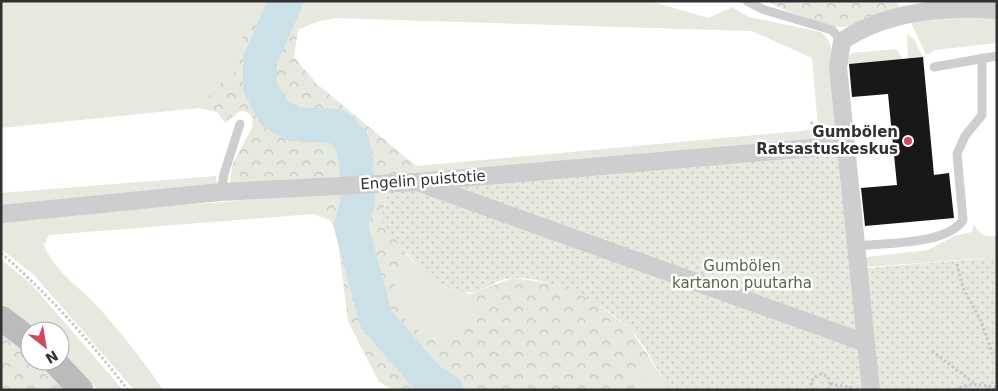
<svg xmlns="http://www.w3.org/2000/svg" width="998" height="391" font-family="'DejaVu Sans',sans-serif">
  <defs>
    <pattern id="forest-crowns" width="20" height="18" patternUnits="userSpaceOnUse" patternTransform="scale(1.25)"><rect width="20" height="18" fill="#e5e9de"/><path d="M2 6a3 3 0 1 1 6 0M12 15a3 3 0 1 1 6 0" fill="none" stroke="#c5c8bf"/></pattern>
    <pattern id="garden-dots" width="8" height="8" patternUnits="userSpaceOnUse" patternTransform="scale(1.25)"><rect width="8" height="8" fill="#e5e9de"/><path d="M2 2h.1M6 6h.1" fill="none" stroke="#c5c8bf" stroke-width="1.8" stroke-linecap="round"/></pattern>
  </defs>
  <rect width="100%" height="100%" fill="#fff"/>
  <!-- green -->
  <g fill="#e5e9de">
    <polygon points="1,1 650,1 708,18 732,7 749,17 821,32 829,41 833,54 837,123 829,134 817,141 406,176 416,166 801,131 818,128 812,58 752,31 336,18 316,22 298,30 279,18 245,46 232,76 217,85 199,108 1,128"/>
    <polygon points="997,14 997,43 935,50 926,55 910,20"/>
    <polygon points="907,34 914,39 923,57 908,59"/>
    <polygon points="896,49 903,59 848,64 847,62 848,57 852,53"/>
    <polygon points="216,176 217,183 211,190 1,207 1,193"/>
    <path d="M348,192L314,214L49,235L44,245C54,271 81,288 99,308C122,334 144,361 163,390H134L34,275L1,249V221L20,218Z"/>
    <path d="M974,224C979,235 985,237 997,236V257L867,267L865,258L867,257L928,250L954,236L972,232Z"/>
    <polygon points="1,259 33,286 123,390 98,390 60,351 60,331 38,331 1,303"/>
    <polygon points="412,261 447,288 470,294 474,318 451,338 426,337 405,319 395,295 395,271"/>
    <polygon points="649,357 669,390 634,390"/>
  </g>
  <!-- forest -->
  <g fill="url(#forest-crowns)">
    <path d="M766,1H896L901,9C884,16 857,27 839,27C825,27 779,8 766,1Z"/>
    <polygon points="279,18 298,30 294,57 317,84 416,166 406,176 230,186 232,165 252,128 253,118 247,112 240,111 225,123 217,112 199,108 217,85 232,76 245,46 241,27 262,19"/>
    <polygon points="390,189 380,219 412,261 395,271 395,295 405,319 426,337 451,338 474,318 470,294 513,278 556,284 589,298 616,318 631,330 649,357 634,390 393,390 379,382 348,321 337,234 330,220 314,214 348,192"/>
    <polygon points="1,332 30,355 30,361 37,361 67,390 1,390"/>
  </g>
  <!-- garden -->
  <path fill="url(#garden-dots)" d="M829,154L839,157L857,269L997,257V390H669C658,372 645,343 630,329C602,302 554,277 514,278C487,279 482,302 449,288C422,278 397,241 380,219L390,189Z"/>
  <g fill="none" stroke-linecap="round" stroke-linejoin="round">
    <!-- river -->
    <polyline stroke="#cce0e8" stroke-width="34" points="286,1 260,60 260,87 274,113 293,124 337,126 352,141 356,161 358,201 351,226 376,319 428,379 446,390"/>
  </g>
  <!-- building -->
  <polygon fill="#181818" points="923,57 934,175 949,173 954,218 865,226 861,188 897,185 888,94 852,97 849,64"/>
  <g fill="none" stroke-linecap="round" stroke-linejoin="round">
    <!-- path -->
    <g stroke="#c8c8c8" stroke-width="3" stroke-dasharray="2.5 2.5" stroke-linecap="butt">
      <polyline points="811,122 817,129"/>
      <path d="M1,253C48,294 90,341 128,390"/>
      <polyline points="957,264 963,288 980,319 994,357"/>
      <polyline points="932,351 974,383"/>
      <polyline points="830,384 853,388"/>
      <polyline points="814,390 811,384 813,378 821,374 827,376 830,381 828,390"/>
      <path d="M955,390C970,382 980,384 997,388"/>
    </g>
    <!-- service -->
    <g stroke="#cecece" stroke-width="9">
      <polyline points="747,1 762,9 832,30 842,41"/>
      <polyline points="934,67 997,56"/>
      <polyline points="221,192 224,174 240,124"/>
      <path d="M856,246C884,243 947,245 963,220L957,154L965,136L982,115V58"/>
    </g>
    <!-- minor -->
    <g stroke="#cecece" stroke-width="18">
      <path d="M417,182L866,343L838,67L842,41C887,11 944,6 997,10"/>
      <polyline points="1,214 221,192 417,182 845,145"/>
      <polyline points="866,343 871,390"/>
    </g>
    <!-- secondary -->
    <g stroke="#bbb" stroke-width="25">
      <polyline points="1,318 30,340"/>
      <polyline points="54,361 81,390"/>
    </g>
  </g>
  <!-- markers -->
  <circle fill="#d3485d" stroke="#fff" stroke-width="2" cx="908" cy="141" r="5"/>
  <g text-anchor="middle" stroke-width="5" stroke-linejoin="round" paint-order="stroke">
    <!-- poi labels -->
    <g font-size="15" font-weight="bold" fill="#313131" stroke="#fff" text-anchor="end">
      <text x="898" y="137">Gumbölen<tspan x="898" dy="17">Ratsastuskeskus</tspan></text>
    </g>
    <!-- street labels -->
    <g font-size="15" fill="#313131" stroke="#fff">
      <text transform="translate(423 180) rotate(-4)" y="5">Engelin puistotie</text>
    </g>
    <!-- park labels -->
    <g font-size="15" fill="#576843" stroke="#fff">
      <text x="742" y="271">Gumbölen<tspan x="742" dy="17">kartanon puutarha</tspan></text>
    </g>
  </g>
  <!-- border -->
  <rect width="998" height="391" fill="none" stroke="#313131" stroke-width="5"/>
  <!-- north arrow -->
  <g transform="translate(45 346) rotate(149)"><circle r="24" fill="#ffffff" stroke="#adadad"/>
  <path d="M0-4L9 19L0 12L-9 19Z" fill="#d3485d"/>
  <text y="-8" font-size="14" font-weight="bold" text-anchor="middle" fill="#313131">N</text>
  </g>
</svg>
